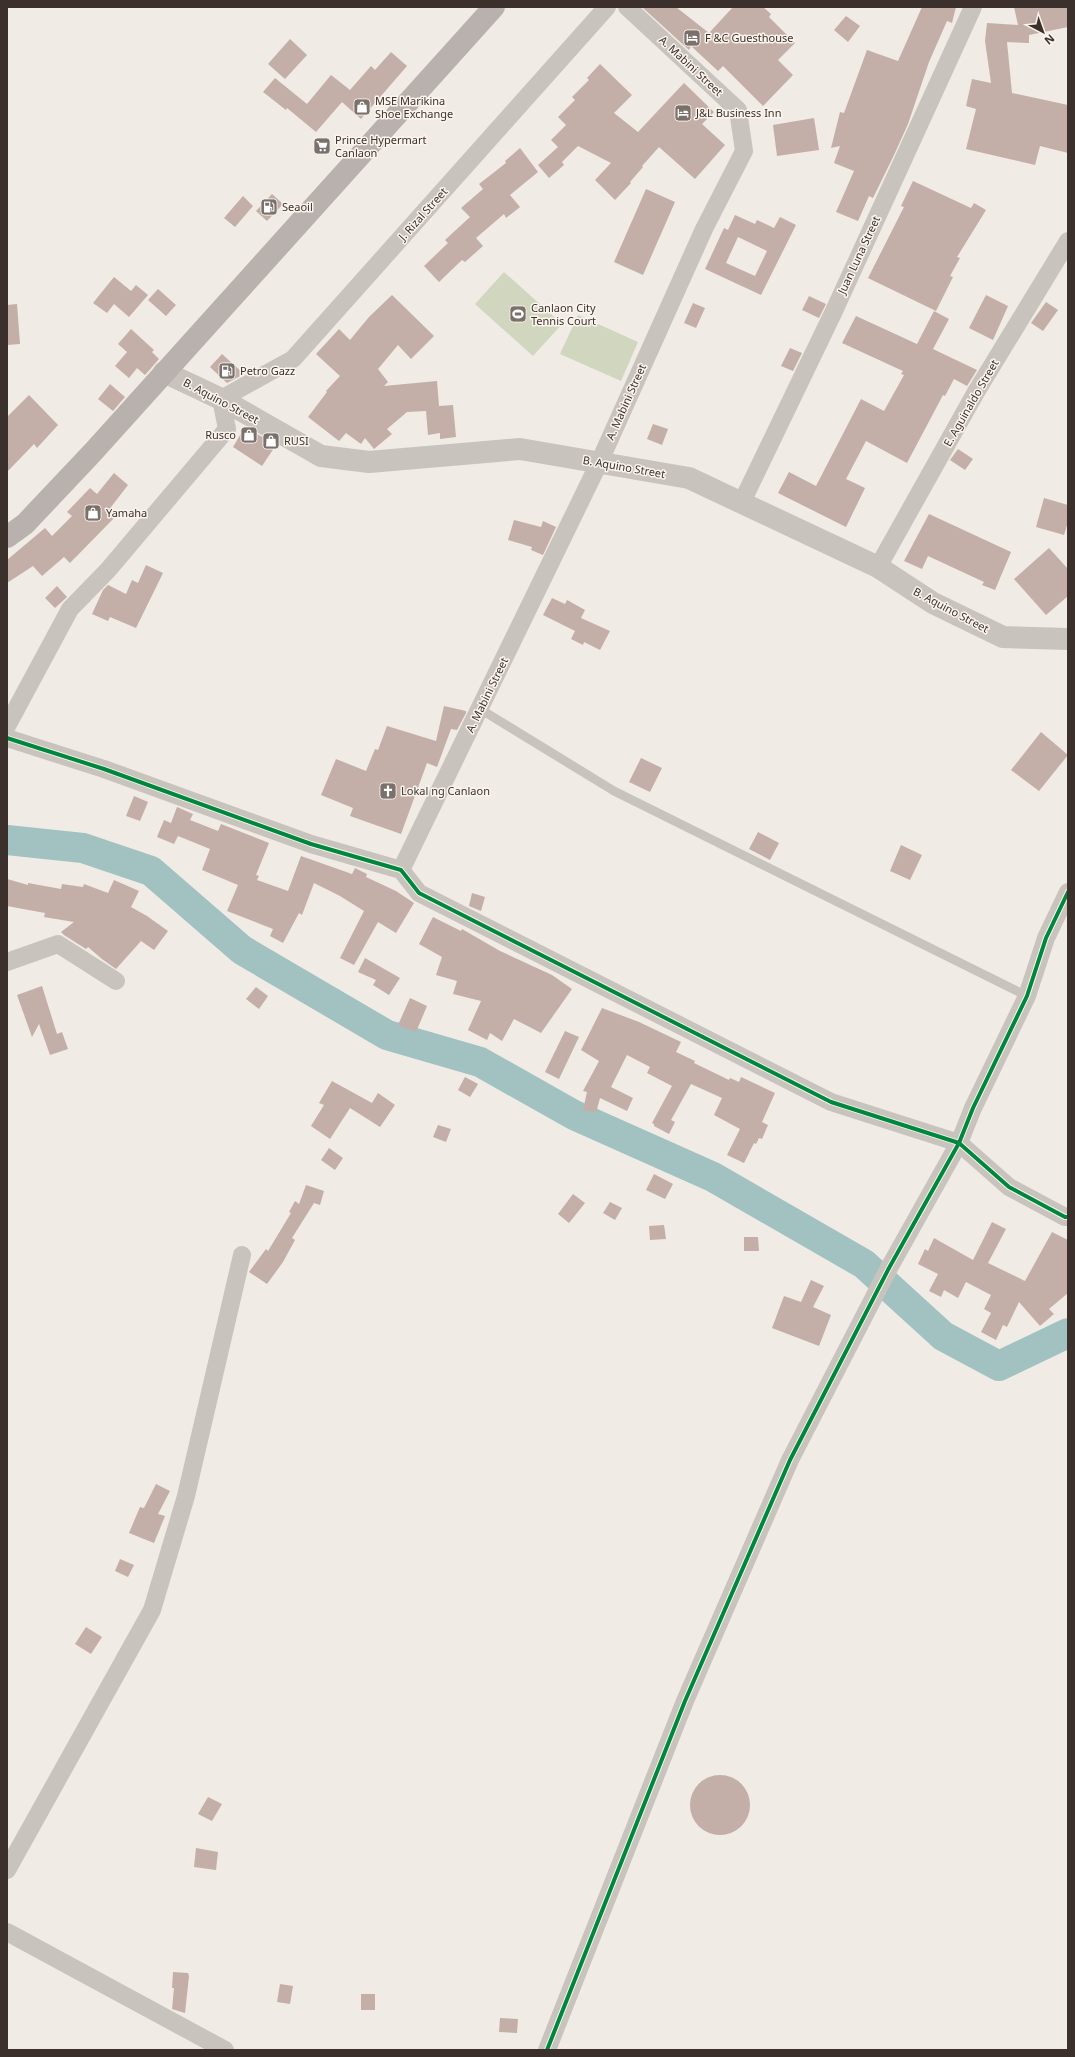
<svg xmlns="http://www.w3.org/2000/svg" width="1075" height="2057" font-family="'Noto Sans',sans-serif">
  <rect width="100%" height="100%" fill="#f0ebe5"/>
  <!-- green -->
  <g fill="#d1d6bf">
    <polygon points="504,272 562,324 533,356 475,304"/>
    <polygon points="578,315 638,342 621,381 560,354"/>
  </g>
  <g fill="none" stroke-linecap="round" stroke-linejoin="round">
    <!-- river -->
    <polyline stroke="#a1c2c1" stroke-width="30" points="7,840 83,848 151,871 242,950 387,1035 480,1062 574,1115 713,1177 864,1264 943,1336 999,1366 1068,1333"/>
  </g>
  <!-- building -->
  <g fill="#c3afa7" fill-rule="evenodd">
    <polygon points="642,7 676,7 709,33 733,7 763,7 771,14 769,17 795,43 778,60 793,75 763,106 723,66 718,71 691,46 689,50"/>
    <polygon points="922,7 956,7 952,23 947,21 929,62 908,124 894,155 873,198 869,196 858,221 836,212 854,171 834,163 840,146 831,148 840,112 844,113 867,50 898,61"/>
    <polygon points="1014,7 1068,7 1068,27 1029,35 1029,43 1007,42 1012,93 1068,105 1068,153 1040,146 1035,165 966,149 976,109 966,106 972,79 991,83 985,41 987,23 1018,25"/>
    <polygon points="846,16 860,26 848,42 834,30"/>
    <polygon points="290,39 307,55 285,79 268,64"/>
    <polygon points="391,52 407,66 361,119 342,102 316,132 287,108 286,110 263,92 275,78 307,104 331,75 350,90 371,66 375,70"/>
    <polygon points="600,64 632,95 614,113 638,132 684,83 714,112 702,124 725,145 695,179 659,147 642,166 643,167 630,182 631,183 615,200 595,180 611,163 578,146 562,162 564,165 549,178 538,165 558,147 551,140 566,125 558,117 575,100 572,97 589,80 587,78"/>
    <polygon points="814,118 819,150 777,156 773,125"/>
    <polygon points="520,148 538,172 510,195 520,207 506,218 504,214 476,238 483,246 465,262 462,260 439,282 424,266 448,243 445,240 470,217 461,208 483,189 479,184 506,163 505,161"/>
    <polygon points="913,181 971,208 974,203 986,210 957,257 960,258 950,276 953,277 936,311 868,278 904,207 901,206"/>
    <polygon points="646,189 675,202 643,275 614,262"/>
    <polygon points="272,194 283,204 267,221 256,211"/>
    <polygon points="243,196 253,206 235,227 224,218"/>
    <path d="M735,215L755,224L757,220L774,228L780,217L796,225L761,295L705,269L724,228L728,230ZM738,237L767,251L755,276L726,263Z"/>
    <polygon points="114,277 131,291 136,285 148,295 129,317 114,304 107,313 93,303"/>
    <polygon points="158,289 176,305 166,316 148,300"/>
    <polygon points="392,295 434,336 411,359 398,345 378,369 388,382 384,386 437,381 439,406 453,405 456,437 440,439 440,433 428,435 426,411 407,412 387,429 392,434 374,449 365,438 361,444 346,433 339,441 308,417 327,392 326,391 340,376 316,354 339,329 350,340 369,317"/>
    <polygon points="986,295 1008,306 993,340 969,328"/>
    <polygon points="809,296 826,304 819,318 802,310"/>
    <polygon points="1046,302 1058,310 1043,331 1031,323"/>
    <polygon points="693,303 705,308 696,328 684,323"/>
    <polygon points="17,304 20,344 7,345 7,305"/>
    <polygon points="934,311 949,319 933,349 977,370 967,386 954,379 945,396 943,395 907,463 866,441 846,479 865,488 846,527 778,493 789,472 816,486 861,399 884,411 904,375 901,374 903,371 842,343 856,316 917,344"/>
    <polygon points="131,329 154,350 152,352 159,359 145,375 137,368 129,378 115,366 127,352 118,344"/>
    <polygon points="790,348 802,353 793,371 781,366"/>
    <polygon points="222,354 244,374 227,383 210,367"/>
    <polygon points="110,384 125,397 113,411 98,399"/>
    <polygon points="29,395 58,425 37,448 34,444 7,472 7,417"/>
    <polygon points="653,424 668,429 662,445 647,439"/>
    <polygon points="245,427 276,445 262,466 233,447"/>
    <polygon points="958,449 973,459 965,470 950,460"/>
    <polygon points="114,473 128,485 111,507 118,514 70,563 64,557 42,576 33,566 7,583 7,560 45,528 52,536 72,516 67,512 90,488 97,494"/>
    <polygon points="1044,498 1068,505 1068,522 1064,535 1036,527"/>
    <polygon points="929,514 1011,552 995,590 982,585 984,582 928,556 922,569 904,561"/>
    <polygon points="514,520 541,527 543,521 556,527 543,555 531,550 532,547 508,540"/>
    <polygon points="1049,548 1068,569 1068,596 1046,615 1014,579"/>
    <polygon points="146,565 163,573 136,628 110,617 108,621 92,614 103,590 108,585 126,594 132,580 138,583"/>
    <polygon points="57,586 67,597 55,608 45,598"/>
    <polygon points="552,598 565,604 567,600 585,610 581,618 610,631 600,650 584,642 583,645 571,639 575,631 543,615"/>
    <polygon points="444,706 466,711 466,713 457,730 451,729 437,767 427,763 401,834 350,816 353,808 321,795 336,759 366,771 375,749 378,750 387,726 436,741"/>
    <polygon points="1041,732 1068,755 1039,791 1011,770"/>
    <polygon points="641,758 662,768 650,792 629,782"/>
    <polygon points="134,796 148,802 140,821 126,816"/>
    <polygon points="177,807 193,814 190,820 218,831 221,824 269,843 256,875 259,876 257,880 288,891 301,856 352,874 355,868 367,874 366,877 396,891 414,903 396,933 378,922 354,965 340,958 364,911 340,896 314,883 302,915 299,913 283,943 270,936 273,929 227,911 238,885 202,870 210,849 178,836 174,844 157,837 164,820 171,823"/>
    <polygon points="758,832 779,843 770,860 749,849"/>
    <polygon points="901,845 922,855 910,880 890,871"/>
    <polygon points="7,879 28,885 28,883 61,889 62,884 83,887 84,884 108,893 114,880 139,891 131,907 147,916 168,931 154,950 141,941 116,969 102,959 88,947 86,949 64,935 61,932 74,922 44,917 45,913 7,906"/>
    <polygon points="472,893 485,897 481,911 469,906"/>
    <polygon points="433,917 461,931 462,929 500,951 552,975 572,989 541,1033 514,1019 502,1041 490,1033 487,1040 468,1030 481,1001 453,994 457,981 436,975 442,957 419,944"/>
    <polygon points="365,958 400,978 389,995 373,985 376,980 358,972"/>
    <polygon points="42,986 57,1034 62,1032 68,1049 50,1055 39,1024 32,1037 17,995"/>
    <polygon points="256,987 268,996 259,1009 246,999"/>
    <polygon points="410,998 427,1006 416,1032 398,1025"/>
    <polygon points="602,1008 639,1022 681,1042 676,1052 695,1061 694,1063 729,1080 730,1078 739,1082 741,1077 775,1093 762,1122 768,1125 762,1139 759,1138 756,1144 754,1143 744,1163 727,1155 740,1129 714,1115 722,1098 691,1084 671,1120 675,1122 669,1134 654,1126 654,1124 652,1123 672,1086 647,1073 650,1067 627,1055 611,1087 633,1098 627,1111 600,1098 596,1113 583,1110 587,1092 583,1091 599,1061 581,1050"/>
    <polygon points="565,1031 579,1037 559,1079 545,1072"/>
    <polygon points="465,1077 478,1084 470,1097 458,1090"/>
    <polygon points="332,1081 372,1103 378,1093 395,1105 380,1127 350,1108 330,1139 311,1126 324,1105 319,1103"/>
    <polygon points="438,1125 451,1129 446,1142 433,1137"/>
    <polygon points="329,1148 343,1158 335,1170 321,1160"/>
    <polygon points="654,1174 673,1184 665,1199 646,1190"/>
    <polygon points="306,1185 324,1191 320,1205 314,1203 292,1238 295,1240 283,1262 267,1284 249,1272 266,1249 268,1251 291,1213 289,1212 295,1201 299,1204"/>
    <polygon points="573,1194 585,1203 569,1223 558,1214"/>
    <polygon points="610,1202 622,1208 615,1220 603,1213"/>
    <polygon points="992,1222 1006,1229 988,1263 1025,1281 1052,1232 1068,1240 1068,1293 1049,1309 1054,1314 1040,1326 1019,1302 1007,1327 1003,1325 996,1340 981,1332 991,1313 984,1309 991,1295 966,1282 958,1298 944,1290 941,1297 929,1291 938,1274 918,1264 925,1249 928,1251 934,1238 973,1260"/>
    <polygon points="664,1225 666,1239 650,1240 649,1226"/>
    <polygon points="744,1237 758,1237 759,1251 744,1251"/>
    <polygon points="811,1280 824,1286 813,1307 831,1315 819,1346 772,1328 784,1296 801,1302"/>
    <polygon points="156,1484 170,1491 158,1514 165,1516 154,1543 129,1533 140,1507 144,1508"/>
    <polygon points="120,1559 134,1565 128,1577 115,1571"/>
    <polygon points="86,1627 102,1637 91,1654 75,1644"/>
    <circle cx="720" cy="1805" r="30"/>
    <polygon points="208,1797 222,1804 212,1821 198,1814"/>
    <polygon points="196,1848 218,1852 216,1870 194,1867"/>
    <polygon points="173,1972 188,1973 189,1976 185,2013 172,2009 174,1988 172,1988"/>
    <polygon points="280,1984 293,1986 290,2004 277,2002"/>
    <rect x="361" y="1994" width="14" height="16"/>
    <polygon points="500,2018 518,2019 517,2033 499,2032"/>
  </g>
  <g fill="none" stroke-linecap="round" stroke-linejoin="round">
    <!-- service -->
    <polyline stroke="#c9c3be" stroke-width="9" points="480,709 614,791 1027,996"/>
    <!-- minor -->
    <g stroke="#c9c3be" stroke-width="18">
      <polyline points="742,502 834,311 973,7"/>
      <polyline points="878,567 976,392 1068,241"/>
      <polyline points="7,726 70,609 108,570 227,429 221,399 293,359 607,7"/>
      <polyline points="7,738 104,769 311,844 401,870 419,893 831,1102 959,1143 1009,1187 1065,1217 1068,1217"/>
      <polyline points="401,870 599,463 704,229 744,151 738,110 627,7"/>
      <polyline points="7,962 58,944 116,981"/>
      <polyline points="7,1870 152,1610 186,1496 242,1255"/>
      <polyline points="7,1932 225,2050"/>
      <polyline points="547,2050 685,1701 790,1460 889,1268 959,1143 973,1108 1027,996 1046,938 1068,892"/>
    </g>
    <!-- tertiary -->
    <polyline stroke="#c9c3be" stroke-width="22" points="164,372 221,399 321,456 369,462 520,449 689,478 878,567 933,603 1003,637 1068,639"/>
    <!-- primary -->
    <polyline stroke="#b8b1ad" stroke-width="22" points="7,537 25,524 93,452 494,7"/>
    <!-- cycleway casing -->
    <g stroke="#fbf5ee" stroke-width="6">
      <g id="cycleway">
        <polyline points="7,738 104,769 311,844 401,870 419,893 831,1102 959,1143 1009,1187 1065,1217 1068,1217"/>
        <polyline points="547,2050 685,1701 790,1460 889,1268 959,1143 973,1108 1027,996 1046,938 1068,892"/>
      </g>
    </g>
    <!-- cycleway -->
    <use href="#cycleway" stroke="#00873e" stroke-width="4"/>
  </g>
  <!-- icons -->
  <defs>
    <g id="hotel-square" transform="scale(0.9)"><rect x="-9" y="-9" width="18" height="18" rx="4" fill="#7a716c" stroke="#fbf5ee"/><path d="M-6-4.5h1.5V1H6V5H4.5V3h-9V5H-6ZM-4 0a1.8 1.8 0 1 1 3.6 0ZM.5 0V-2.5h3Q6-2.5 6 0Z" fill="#fff"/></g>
    <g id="shop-square" transform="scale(0.9)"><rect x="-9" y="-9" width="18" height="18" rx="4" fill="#7a716c" stroke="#fbf5ee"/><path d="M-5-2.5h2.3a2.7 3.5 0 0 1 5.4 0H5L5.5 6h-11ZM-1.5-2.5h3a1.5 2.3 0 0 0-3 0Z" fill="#fff"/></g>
    <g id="supermarket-square" transform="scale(0.9)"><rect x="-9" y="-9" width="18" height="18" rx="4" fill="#7a716c" stroke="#fbf5ee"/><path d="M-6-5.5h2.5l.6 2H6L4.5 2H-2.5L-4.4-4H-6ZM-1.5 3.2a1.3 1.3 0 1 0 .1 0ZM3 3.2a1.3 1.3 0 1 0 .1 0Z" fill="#fff"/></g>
    <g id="fuel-square" transform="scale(0.9)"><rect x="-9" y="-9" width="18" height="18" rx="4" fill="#7a716c" stroke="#fbf5ee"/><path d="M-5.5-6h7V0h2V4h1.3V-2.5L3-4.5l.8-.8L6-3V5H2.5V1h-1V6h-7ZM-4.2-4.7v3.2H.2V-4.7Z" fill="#fff"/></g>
    <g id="stadium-square" transform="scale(0.9)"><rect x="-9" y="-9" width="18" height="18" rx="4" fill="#7a716c" stroke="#fbf5ee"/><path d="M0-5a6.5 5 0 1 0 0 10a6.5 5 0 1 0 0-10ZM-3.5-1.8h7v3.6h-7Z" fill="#fff"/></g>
    <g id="church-square" transform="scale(0.9)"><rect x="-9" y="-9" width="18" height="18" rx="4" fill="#7a716c" stroke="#fbf5ee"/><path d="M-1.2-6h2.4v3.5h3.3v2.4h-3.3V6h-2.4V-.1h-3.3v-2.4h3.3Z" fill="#fff"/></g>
  </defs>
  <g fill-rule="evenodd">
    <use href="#hotel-square" x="692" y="38"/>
    <use href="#shop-square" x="362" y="107"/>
    <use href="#hotel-square" x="683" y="113"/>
    <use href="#supermarket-square" x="322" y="146"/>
    <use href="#fuel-square" x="269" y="207"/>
    <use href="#stadium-square" x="518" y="314"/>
    <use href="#fuel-square" x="227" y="371"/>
    <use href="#shop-square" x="249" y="435"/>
    <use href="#shop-square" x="271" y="441"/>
    <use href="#shop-square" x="93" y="513"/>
    <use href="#church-square" x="388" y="791"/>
  </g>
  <g text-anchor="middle" stroke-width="3" stroke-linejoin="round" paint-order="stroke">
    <!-- poi labels -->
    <g font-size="11" fill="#3b302b" stroke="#fbf5ee" text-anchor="start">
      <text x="705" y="42">F &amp;C Guesthouse</text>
      <text x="375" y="105">MSE Marikina<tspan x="375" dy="13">Shoe Exchange</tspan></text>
      <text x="696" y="117">J&amp;L Business Inn</text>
      <text x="335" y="144">Prince Hypermart<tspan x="335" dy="13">Canlaon</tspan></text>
      <text x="282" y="211">Seaoil</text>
      <text x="531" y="312">Canlaon City<tspan x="531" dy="13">Tennis Court</tspan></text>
      <text x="240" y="375">Petro Gazz</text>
      <text x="236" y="439" text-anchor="end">Rusco</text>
      <text x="284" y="445">RUSI</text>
      <text x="106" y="517">Yamaha</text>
      <text x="401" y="795">Lokal ng Canlaon</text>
    </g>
    <!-- street labels -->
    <g font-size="11" fill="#3b302b" stroke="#fbf5ee">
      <text transform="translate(691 66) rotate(43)" y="4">A. Mabini Street</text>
      <text transform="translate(423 214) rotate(-48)" y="4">J. Rizal Street</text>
      <text transform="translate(859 255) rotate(-65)" y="4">Juan Luna Street</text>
      <text transform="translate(221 401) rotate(28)" y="4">B. Aquino Street</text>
      <text transform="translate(626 402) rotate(-66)" y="4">A. Mabini Street</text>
      <text transform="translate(971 403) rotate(-60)" y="4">E. Aguinaldo Street</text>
      <text transform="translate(624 467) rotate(10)" y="4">B. Aquino Street</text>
      <text transform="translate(951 610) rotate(28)" y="4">B. Aquino Street</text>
      <text transform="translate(487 695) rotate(-64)" y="4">A. Mabini Street</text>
    </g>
  </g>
  <!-- border -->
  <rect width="1075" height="2057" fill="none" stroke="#3b302b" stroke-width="16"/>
  <!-- north arrow -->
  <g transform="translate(1043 32) rotate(139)" stroke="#fbf5ee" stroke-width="3" paint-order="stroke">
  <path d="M0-3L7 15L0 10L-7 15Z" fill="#3b302b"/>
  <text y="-6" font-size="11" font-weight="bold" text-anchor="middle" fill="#3b302b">N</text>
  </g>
</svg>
